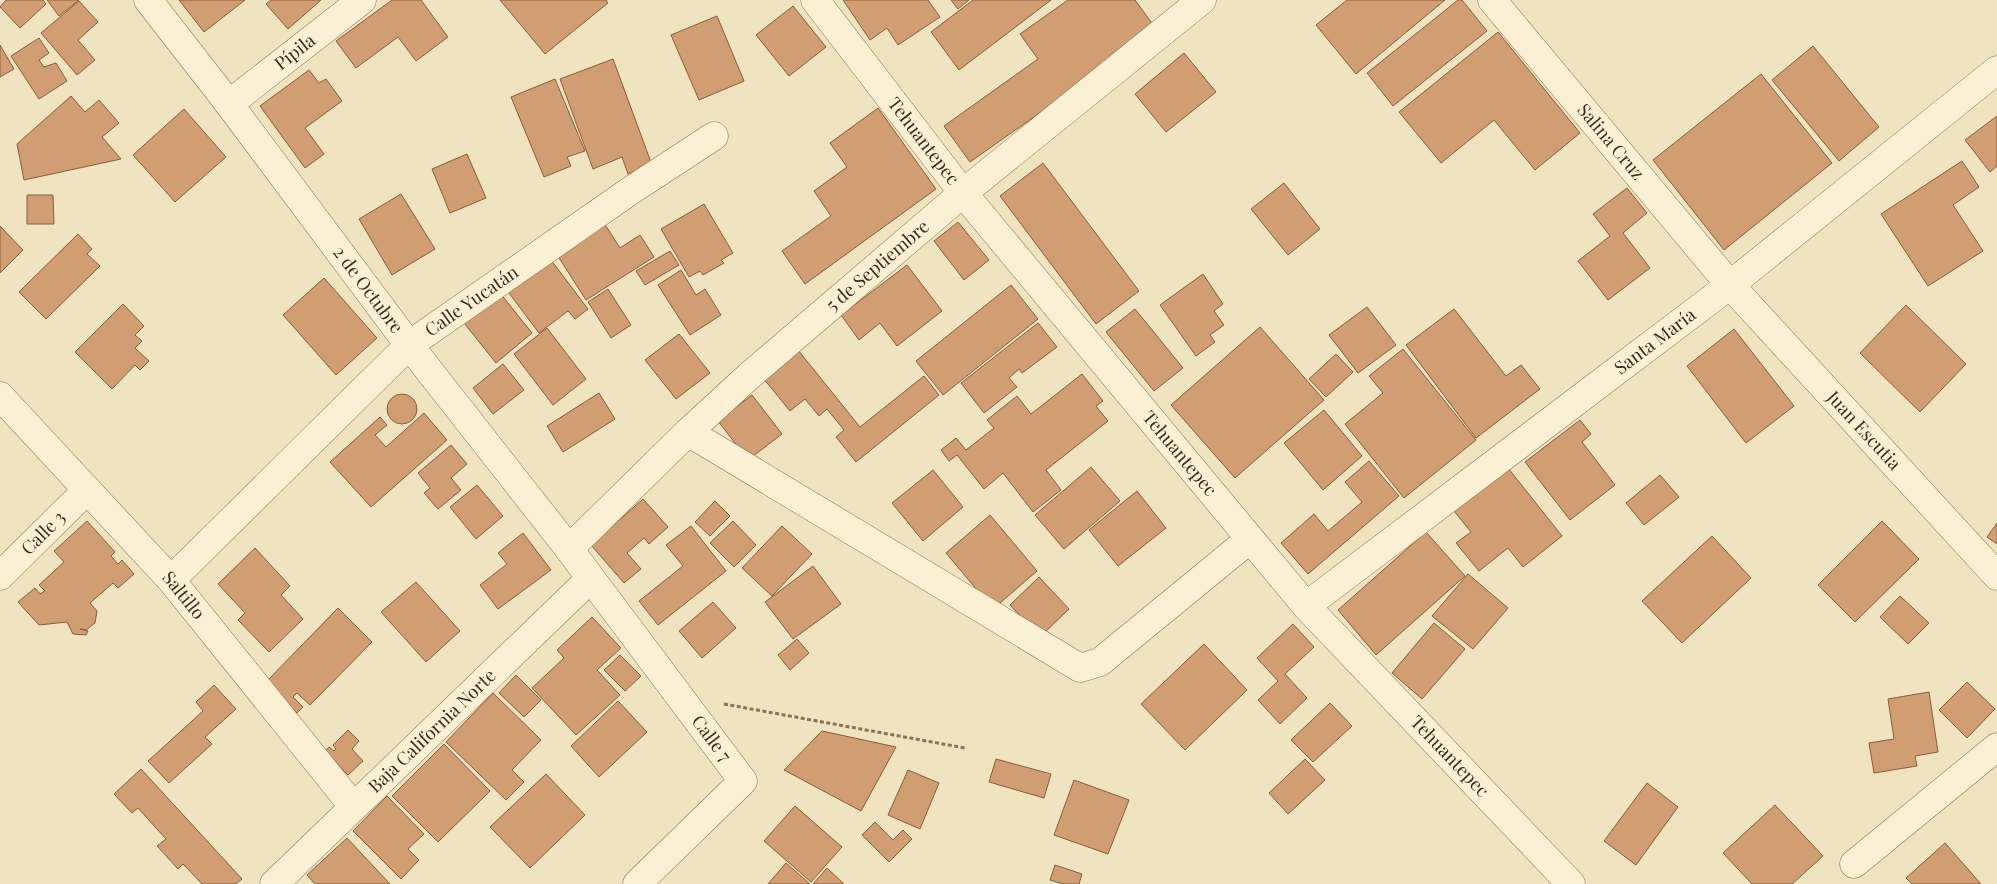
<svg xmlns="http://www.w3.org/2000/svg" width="1997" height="884" font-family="'Playfair Display',serif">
  <rect width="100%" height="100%" fill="#f0e3bf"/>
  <!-- building -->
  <g fill="#d19d73" stroke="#8b5d3b">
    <polygon points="6,0 43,0 46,4 20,28 0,7"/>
    <polygon points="47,0 79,0 59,16"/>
    <polygon points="179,0 245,0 204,32"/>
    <polygon points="271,0 321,0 288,29 266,4"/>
    <polygon points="392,0 421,0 448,37 416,61 398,37 356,68 336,41"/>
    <polygon points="500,0 606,0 608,3 545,54"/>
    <polygon points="843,0 928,0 940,17 898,45 887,28 870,40"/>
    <polygon points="951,0 969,0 958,9"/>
    <polygon points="973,0 1051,0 959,70 931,32"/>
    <polygon points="1068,0 1135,0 1157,30 970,162 944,126 1038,59 1020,34"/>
    <polygon points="1347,0 1445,0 1356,74 1316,25"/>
    <polygon points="1458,0 1462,0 1487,31 1393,106 1367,73"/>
    <polygon points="79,1 98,22 78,40 95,60 77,75 41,33"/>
    <polygon points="793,6 826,47 789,76 756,35"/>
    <polygon points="717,16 744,81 699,100 671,35"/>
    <polygon points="1498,32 1580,133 1535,170 1494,120 1441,163 1399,112"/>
    <polygon points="39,38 49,53 39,60 44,67 56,63 67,81 39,99 11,56"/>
    <polygon points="0,45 14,69 0,77"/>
    <polygon points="1813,46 1879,127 1839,161 1772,80"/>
    <polygon points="1184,53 1216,92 1166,132 1135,94"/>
    <polygon points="613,59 652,165 628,174 622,157 593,169 560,79"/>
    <polygon points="309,70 319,83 326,79 342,101 305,128 324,154 305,168 260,106"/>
    <polygon points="1761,74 1832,163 1724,250 1653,160"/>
    <polygon points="555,79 585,151 567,157 571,166 544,177 511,97"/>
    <polygon points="71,96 85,112 99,100 119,123 102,137 121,159 24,180 17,144"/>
    <polygon points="878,108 936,189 805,284 782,251 831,216 814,191 847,167 830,143"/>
    <polygon points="184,109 226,157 175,202 133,155"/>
    <polygon points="1997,116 1997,166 1990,172 1965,140"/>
    <polygon points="467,154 486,198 450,213 432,169"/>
    <polygon points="1962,161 1979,187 1953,205 1983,251 1928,286 1881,214"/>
    <polygon points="1043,163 1139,291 1096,324 1000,196"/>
    <polygon points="1284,183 1320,229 1288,255 1251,209"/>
    <polygon points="1627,188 1647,213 1623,233 1650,268 1608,300 1578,261 1610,236 1593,214"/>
    <polygon points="401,194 435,249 392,275 359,219"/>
    <polygon points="27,195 53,195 54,224 27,224"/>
    <polygon points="704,204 733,253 721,260 724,263 703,275 700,271 689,277 661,229"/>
    <polygon points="958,222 989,260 964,280 934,241"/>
    <polygon points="604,223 620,248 640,235 654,257 586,300 556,253"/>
    <polygon points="0,226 23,250 0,273"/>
    <polygon points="78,234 92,249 87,254 100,266 46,319 19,292"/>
    <polygon points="670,251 679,265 645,285 636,271"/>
    <polygon points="548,256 588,309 575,319 568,311 539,333 506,289"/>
    <polygon points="907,265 942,311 897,346 880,323 859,340 841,315"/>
    <polygon points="681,270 696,295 705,289 721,315 690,335 658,285"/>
    <polygon points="1203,274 1223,304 1214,311 1224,325 1210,335 1215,342 1196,356 1160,305"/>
    <polygon points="324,278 377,338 336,375 283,315"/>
    <polygon points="1011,285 1038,319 943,395 916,361"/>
    <polygon points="608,289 631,325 611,338 588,302"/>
    <polygon points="500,293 532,333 496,363 464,323"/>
    <polygon points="123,304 144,326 135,335 142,341 135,348 149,361 140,370 135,365 112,389 75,352"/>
    <polygon points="1906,305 1966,364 1920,412 1860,353"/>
    <polygon points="1367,307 1396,345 1358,373 1329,335"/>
    <polygon points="1135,309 1183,368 1154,391 1106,332"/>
    <polygon points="1454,309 1506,376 1521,365 1540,389 1476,438 1406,345"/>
    <polygon points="1038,323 1057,347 1022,373 1019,369 1009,378 1017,387 984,413 961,383"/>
    <polygon points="1260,327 1324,400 1235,478 1171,405"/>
    <polygon points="547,328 586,379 553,405 514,354"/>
    <polygon points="1734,329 1794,406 1746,443 1687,366"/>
    <polygon points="679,334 710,373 676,399 645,360"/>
    <polygon points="1403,349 1476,440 1404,498 1345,424 1383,393 1369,376"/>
    <polygon points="798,350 860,427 924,376 939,395 856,462 836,437 844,430 827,409 819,416 805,399 790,411 763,378"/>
    <polygon points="1336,354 1353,372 1326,397 1309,379"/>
    <polygon points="503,364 524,390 493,414 473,388"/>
    <polygon points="1082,374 1103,401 1096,406 1108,421 1046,470 1061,490 1033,512 1003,473 984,489 957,455 949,461 941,450 956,438 966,450 994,428 987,420 1017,396 1031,414"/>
    <polygon points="599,393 615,419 563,452 547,426"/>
    <circle cx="402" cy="409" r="15"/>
    <polygon points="752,395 782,434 748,460 718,421"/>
    <polygon points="1324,410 1362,456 1323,490 1284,443"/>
    <polygon points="424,413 447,440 371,507 330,462 380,417 387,425 375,435 386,447"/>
    <polygon points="1580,420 1591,434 1582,442 1615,485 1570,520 1525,462"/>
    <polygon points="451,445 467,464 451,478 461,490 438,509 424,493 430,488 418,473"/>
    <polygon points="1369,461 1399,496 1308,574 1281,543 1314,514 1328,531 1362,502 1345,482"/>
    <polygon points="1091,467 1120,501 1064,549 1035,515"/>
    <polygon points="1508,468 1562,536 1523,567 1508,548 1479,571 1456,543 1471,532 1454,511"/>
    <polygon points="933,470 963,507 923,541 892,503"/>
    <polygon points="1660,475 1679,497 1644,525 1626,503"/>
    <polygon points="477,485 503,516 476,539 450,507"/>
    <polygon points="1137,491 1166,528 1118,566 1089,530"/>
    <polygon points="643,499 668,527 649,544 644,538 627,553 641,569 624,583 591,545"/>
    <polygon points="715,501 730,516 710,536 695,522"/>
    <polygon points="990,515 1037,571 993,609 946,553"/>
    <polygon points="87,521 115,552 111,556 118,564 122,560 134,574 118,588 113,583 90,603 97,611 95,623 86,630 80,629 88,631 86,635 73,634 67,622 39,625 18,602 35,588 40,594 45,591 39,585 64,562 54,551"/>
    <polygon points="733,521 756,545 734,567 710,543"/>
    <polygon points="1882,521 1919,559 1855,622 1818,585"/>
    <polygon points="1997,523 1997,544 1987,537"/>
    <polygon points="691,526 726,571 658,625 639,601 683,566 666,545"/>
    <polygon points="782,526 812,554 772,596 742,568"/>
    <polygon points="1426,532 1465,576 1376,655 1338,610"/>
    <polygon points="523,533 551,570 498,609 480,585 507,564 498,553"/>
    <polygon points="1712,536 1751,578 1682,643 1642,601"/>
    <polygon points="255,548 290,586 281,595 303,619 269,652 238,620 245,613 218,584"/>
    <polygon points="813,566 841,604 793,639 765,602"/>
    <polygon points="1468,574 1508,608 1473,649 1432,616"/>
    <polygon points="1039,577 1069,609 1040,637 1010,605"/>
    <polygon points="416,582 460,631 426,662 381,612"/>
    <polygon points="1900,596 1929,623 1908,644 1880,617"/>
    <polygon points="713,602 736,628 702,658 679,631"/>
    <polygon points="338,608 372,642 310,705 297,693 293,697 303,707 297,713 266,682"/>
    <polygon points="592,617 621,648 597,670 620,695 576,735 532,688 564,658 557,650"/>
    <polygon points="1434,623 1465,649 1422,699 1392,673"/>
    <polygon points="1293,624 1314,647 1285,674 1307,698 1280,724 1258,700 1278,681 1257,658"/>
    <polygon points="797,639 809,653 790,670 778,655"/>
    <polygon points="1204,644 1247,690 1185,750 1141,704"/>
    <polygon points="620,655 641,676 625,691 604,670"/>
    <polygon points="516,675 541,700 524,717 499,693"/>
    <polygon points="1967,682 1995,709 1967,738 1939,710"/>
    <polygon points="214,685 236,709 205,737 212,744 169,783 148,761 203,711 196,702"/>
    <polygon points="1929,692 1938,752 1915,756 1917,766 1874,773 1869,743 1894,739 1888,699"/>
    <polygon points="493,693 541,740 512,770 524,782 506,800 446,742"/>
    <polygon points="618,701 647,732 599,777 571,746"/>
    <polygon points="1330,703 1352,726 1313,762 1291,740"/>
    <polygon points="348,730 359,741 352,749 363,761 348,775 325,751 329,747 334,751 336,749 333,745"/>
    <polygon points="822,731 896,747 861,811 784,770"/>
    <polygon points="444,744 490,791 438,842 392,796"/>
    <polygon points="996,759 1051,774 1044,798 989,782"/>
    <polygon points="1305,759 1325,780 1288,814 1269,793"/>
    <polygon points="141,769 242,879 236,884 202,884 183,864 178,869 157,846 166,839 138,808 132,813 114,794"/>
    <polygon points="908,770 939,783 920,829 888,815"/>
    <polygon points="546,774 585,815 530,868 490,827"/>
    <polygon points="1074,780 1129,800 1108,854 1054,835"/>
    <polygon points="1647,783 1678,807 1636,865 1604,841"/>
    <polygon points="387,796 424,834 408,849 419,860 401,879 353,831"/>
    <polygon points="1775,805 1823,856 1792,884 1752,884 1723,853"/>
    <polygon points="795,806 842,847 811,882 764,841"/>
    <polygon points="875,822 893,840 903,830 912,839 889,862 862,835"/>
    <polygon points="347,838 390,884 315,884 307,875"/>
    <polygon points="1945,843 1981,884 1912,884 1906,878"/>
    <polygon points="786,863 810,884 768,884"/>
    <polygon points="1055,865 1082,874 1079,884 1063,884 1050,880"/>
    <polygon points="827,868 844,884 813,884"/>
  </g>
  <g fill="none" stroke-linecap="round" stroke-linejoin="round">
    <!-- street casing -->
    <g stroke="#8a7456" stroke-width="29">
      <g id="street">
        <path id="s1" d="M148,0L229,104L409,345L569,549L743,781L637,884"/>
        <path id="s2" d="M815,0L963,193L1306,606L1571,884"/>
        <path id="s3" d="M1492,0L1730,285L1997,576"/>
        <path id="s4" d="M229,104L362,0"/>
        <path id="s5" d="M0,396L171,580L353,806"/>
        <polyline points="688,432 1080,668 1100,662 1250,539"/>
        <path id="s6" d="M569,549L688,432L749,376L963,193L1202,0"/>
        <path id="s7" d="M0,576L87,490"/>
        <path id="s8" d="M171,580L409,345L630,191L714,136"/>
        <path id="s9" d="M1306,606L1730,285L1997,70"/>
        <polyline points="1854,864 1997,747"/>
        <path id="s10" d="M274,884L590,579"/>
      </g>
    </g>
    <!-- path -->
    <polyline stroke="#8a7456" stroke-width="3" stroke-dasharray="4 2.5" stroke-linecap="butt" points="724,704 965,748"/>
    <!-- street -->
    <use href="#street" stroke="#fbf0d3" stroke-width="28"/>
  </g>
  <g text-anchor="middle" stroke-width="4.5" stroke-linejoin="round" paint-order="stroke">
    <!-- street labels -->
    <g font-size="18" fill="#392b1c" stroke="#f7edcf">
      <text dy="6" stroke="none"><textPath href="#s4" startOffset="84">Pípila</textPath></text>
      <text dy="6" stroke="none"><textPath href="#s2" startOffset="178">Tehuantepec</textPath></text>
      <text dy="6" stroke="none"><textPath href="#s3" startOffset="185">Salina Cruz</textPath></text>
      <text dy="6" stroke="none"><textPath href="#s6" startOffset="419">5 de Septiembre</textPath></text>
      <text dy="6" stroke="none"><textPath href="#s1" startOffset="364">2 de Octubre</textPath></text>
      <text dy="6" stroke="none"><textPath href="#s8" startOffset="411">Calle Yucatán</textPath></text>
      <text dy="6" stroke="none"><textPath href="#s9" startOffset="438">Santa María</textPath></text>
      <text dy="6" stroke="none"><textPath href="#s3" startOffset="569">Juan Escutia</textPath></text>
      <text dy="6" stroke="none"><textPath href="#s2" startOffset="582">Tehuantepec</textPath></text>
      <text dy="6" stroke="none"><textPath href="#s7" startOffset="61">Calle 3</textPath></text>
      <text dy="6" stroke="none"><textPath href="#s5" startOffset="271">Saltillo</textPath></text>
      <text dy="6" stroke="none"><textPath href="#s10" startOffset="220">Baja California Norte</textPath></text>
      <text dy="6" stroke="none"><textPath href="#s1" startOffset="929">Calle 7</textPath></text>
      <text dy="6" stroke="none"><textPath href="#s2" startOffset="988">Tehuantepec</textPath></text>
    </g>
  </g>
</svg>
